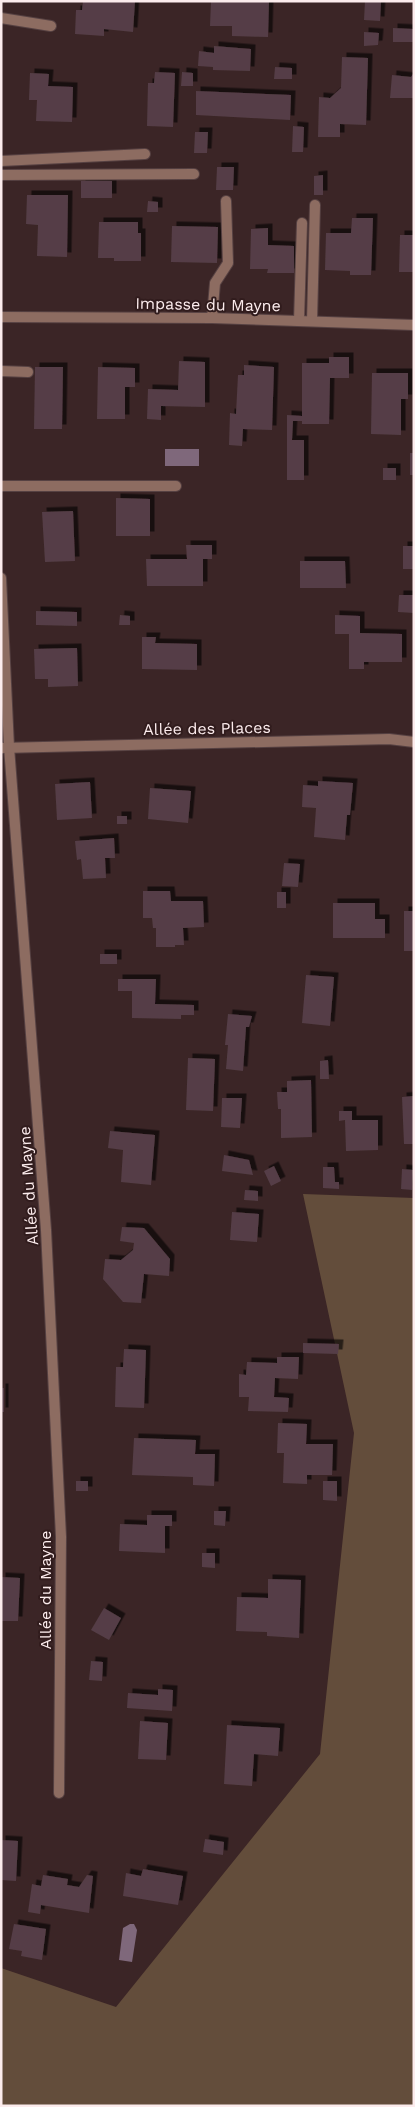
<svg xmlns="http://www.w3.org/2000/svg" width="415" height="2107" font-family="'Work Sans',sans-serif">
  <defs>
    <filter id="shadow"><feDropShadow dx="4.5" dy="-4.5" stdDeviation="0" flood-color="#0009"/></filter>
  </defs>
  <rect width="100%" height="100%" fill="#3b2526"/>
  <!-- forest -->
  <polygon fill="#634d3b" points="303,1194 414,1198 414,2106 1,2106 1,1968 116,2007 320,1754 354,1433"/>
  <!-- water -->
  <g fill="#7f687b">
    <rect x="165" y="449" width="34" height="17"/>
    <polygon points="130,1924 134,1924 137,1930 132,1962 119,1960 123,1928"/>
  </g>
  <!-- building -->
  <g fill="#543e46" filter="url(#shadow)">
    <polygon points="83,1 135,1 133,32 104,29 104,36 75,34 76,10 82,10"/>
    <polygon points="211,1 269,1 268,37 232,36 232,26 210,26"/>
    <polygon points="365,1 381,1 380,21 364,20"/>
    <polygon points="393,28 413,29 413,42 393,42"/>
    <polygon points="364,32 379,33 378,45 364,46"/>
    <polygon points="214,46 251,49 250,71 213,70 213,67 198,66 199,51 214,53"/>
    <polygon points="342,57 368,58 366,125 340,124 340,137 318,137 319,97 330,98 341,88"/>
    <polygon points="275,67 292,68 292,79 274,79"/>
    <polygon points="155,72 175,73 173,127 147,126 148,83 154,83"/>
    <polygon points="182,72 193,73 193,86 181,86"/>
    <polygon points="30,73 49,74 48,86 73,87 72,122 36,121 37,100 29,100"/>
    <polygon points="414,73 414,98 390,98 392,75 411,77"/>
    <polygon points="196,91 291,95 290,120 196,115"/>
    <polygon points="293,126 304,127 303,152 292,152"/>
    <polygon points="195,132 208,132 207,153 194,153"/>
    <polygon points="217,167 234,167 233,190 216,190"/>
    <polygon points="323,175 323,195 314,195 314,176"/>
    <rect x="81" y="181" width="31" height="17"/>
    <polygon points="27,195 68,195 67,257 37,256 38,225 26,224"/>
    <polygon points="148,201 158,202 158,212 147,212"/>
    <polygon points="352,218 373,218 371,275 350,275 350,271 325,270 326,233 351,233"/>
    <polygon points="99,222 138,222 138,233 141,233 141,261 114,261 114,258 98,258"/>
    <polygon points="172,226 218,227 217,263 171,262"/>
    <polygon points="268,228 268,245 294,246 294,273 267,273 268,269 250,269 251,229"/>
    <polygon points="400,235 414,235 414,272 399,272"/>
    <polygon points="329,357 349,357 349,378 330,378 329,424 302,424 302,421 293,421 292,440 304,440 304,480 287,480 287,415 302,416 302,363 329,363"/>
    <polygon points="179,361 205,362 205,407 161,406 161,420 147,419 148,389 178,390"/>
    <polygon points="244,365 274,367 272,430 243,429 242,446 229,445 230,413 236,414 238,375 244,375"/>
    <polygon points="35,367 63,367 62,429 34,429"/>
    <polygon points="98,367 135,368 135,387 125,387 125,419 97,419"/>
    <polygon points="372,373 408,373 408,399 401,399 401,435 371,434"/>
    <rect x="410" y="453" width="4" height="22"/>
    <rect x="383" y="468" width="13" height="12"/>
    <polygon points="116,498 150,499 150,536 116,536"/>
    <polygon points="73,511 75,561 45,562 42,512"/>
    <polygon points="186,545 212,545 212,559 203,559 203,586 147,586 146,559 187,559"/>
    <rect x="403" y="546" width="11" height="23"/>
    <polygon points="300,561 345,561 346,588 300,588"/>
    <polygon points="399,595 414,595 414,613 398,612"/>
    <polygon points="36,611 77,612 77,626 36,625"/>
    <polygon points="120,615 130,616 130,625 119,625"/>
    <polygon points="335,615 360,616 360,633 402,634 402,662 364,662 364,669 349,669 349,634 335,634"/>
    <polygon points="142,637 156,637 155,643 197,644 197,670 142,669"/>
    <polygon points="77,648 78,686 48,687 48,679 35,679 34,649"/>
    <polygon points="318,781 353,783 350,815 347,815 345,840 314,837 316,808 302,807 303,785 318,786"/>
    <polygon points="90,782 92,818 57,820 55,784"/>
    <polygon points="150,788 191,791 188,823 148,819"/>
    <rect x="117" y="816" width="10" height="8"/>
    <polygon points="114,838 115,858 105,858 106,878 83,879 81,859 77,860 75,841"/>
    <polygon points="284,863 300,864 298,887 282,886"/>
    <polygon points="143,891 170,891 171,901 203,901 204,927 183,928 184,945 175,945 175,947 156,947 156,928 153,928 152,918 143,918"/>
    <rect x="277" y="892" width="9" height="16"/>
    <polygon points="333,903 375,903 375,919 385,919 385,938 333,938"/>
    <rect x="404" y="911" width="10" height="40"/>
    <rect x="100" y="954" width="17" height="10"/>
    <polygon points="306,975 334,977 330,1026 302,1023"/>
    <polygon points="118,979 156,979 155,1004 194,1005 194,1015 181,1015 181,1019 132,1018 132,991 118,991"/>
    <polygon points="228,1014 252,1016 249,1027 246,1027 243,1071 226,1069 228,1045 225,1045"/>
    <polygon points="188,1058 215,1059 213,1111 186,1110"/>
    <polygon points="328,1060 329,1079 320,1079 320,1061"/>
    <polygon points="311,1080 312,1137 281,1138 281,1109 278,1109 277,1092 287,1092 287,1081"/>
    <polygon points="414,1096 414,1144 404,1144 402,1097"/>
    <polygon points="222,1098 242,1098 240,1128 221,1127"/>
    <polygon points="339,1111 352,1111 352,1120 378,1120 378,1150 346,1151 345,1120 339,1121"/>
    <polygon points="110,1131 155,1135 151,1185 121,1182 123,1150 108,1148"/>
    <polygon points="224,1155 249,1160 253,1175 222,1171"/>
    <polygon points="274,1166 281,1181 271,1186 264,1171"/>
    <polygon points="323,1167 334,1167 335,1182 339,1182 339,1189 323,1188"/>
    <polygon points="402,1169 413,1170 412,1190 401,1189"/>
    <polygon points="245,1190 258,1191 258,1201 244,1200"/>
    <polygon points="232,1212 259,1214 257,1242 230,1240"/>
    <polygon points="122,1227 144,1228 170,1259 169,1276 144,1274 141,1303 123,1302 103,1279 105,1259 121,1260 133,1250 134,1243 120,1241"/>
    <polygon points="303,1343 339,1344 338,1354 303,1353"/>
    <polygon points="124,1349 146,1350 144,1408 115,1407 116,1367 123,1367"/>
    <polygon points="277,1357 299,1357 298,1379 275,1378 274,1397 289,1398 288,1412 248,1411 249,1397 239,1397 239,1374 246,1375 247,1362 277,1363"/>
    <rect x="1" y="1388" width="3" height="24"/>
    <polygon points="278,1423 307,1424 306,1444 333,1444 332,1475 307,1475 307,1484 283,1483 284,1453 277,1453"/>
    <polygon points="134,1438 196,1440 195,1454 215,1454 214,1486 193,1485 193,1477 132,1475"/>
    <rect x="76" y="1481" width="12" height="10"/>
    <polygon points="323,1481 337,1481 337,1501 323,1500"/>
    <polygon points="214,1511 226,1511 225,1526 214,1525"/>
    <polygon points="147,1515 172,1515 172,1526 165,1526 165,1553 119,1551 120,1524 147,1525"/>
    <polygon points="202,1553 215,1553 215,1568 202,1567"/>
    <polygon points="1,1577 20,1578 18,1621 1,1621"/>
    <polygon points="268,1579 301,1580 299,1638 267,1636 267,1632 236,1631 237,1597 268,1598"/>
    <polygon points="104,1608 121,1618 109,1640 91,1630"/>
    <polygon points="91,1661 103,1662 102,1681 89,1680"/>
    <polygon points="158,1689 173,1690 172,1711 127,1708 128,1693 158,1695"/>
    <polygon points="140,1721 168,1723 166,1760 138,1759"/>
    <polygon points="227,1725 280,1728 278,1756 254,1754 252,1786 224,1784"/>
    <polygon points="205,1839 224,1842 223,1855 203,1852"/>
    <polygon points="1,1840 18,1841 16,1881 1,1880"/>
    <polygon points="143,1869 183,1876 178,1905 123,1896 126,1873 141,1876"/>
    <polygon points="43,1875 68,1879 67,1885 79,1887 87,1875 93,1876 89,1913 41,1905 40,1914 28,1912 32,1884 41,1886"/>
    <polygon points="14,1924 46,1929 42,1960 21,1956 22,1951 9,1949"/>
  </g>
  <g fill="none" stroke-linecap="round" stroke-linejoin="round">
    <!-- service casing -->
    <g stroke="#564142" stroke-width="12">
      <g id="service">
        <polyline points="1,18 51,26"/>
        <polyline points="1,161 145,154"/>
        <polyline points="1,175 194,174"/>
        <polyline points="212,318 215,283 228,263 226,201"/>
        <polyline points="299,321 302,223"/>
        <polyline points="312,321 315,205"/>
        <polyline points="1,371 28,372"/>
        <polyline points="1,486 176,486"/>
      </g>
    </g>
    <!-- minor casing -->
    <g stroke="#564142" stroke-width="12">
      <g id="minor">
        <polyline points="1,317 212,318 414,325"/>
        <polyline points="1,578 9,747 46,1230 61,1537 59,1793"/>
        <polyline points="1,748 389,739 414,742"/>
      </g>
    </g>
    <!-- service -->
    <use href="#service" stroke="#8d6c61" stroke-width="10"/>
    <!-- minor -->
    <use href="#minor" stroke="#8d6c61" stroke-width="10"/>
  </g>
  <g text-anchor="middle" stroke-width="4" stroke-linejoin="round" paint-order="stroke">
    <!-- street labels -->
    <g font-size="16" fill="#fceced" stroke="#311c1d">
      <text transform="translate(208 304) rotate(1)" y="6">Impasse du Mayne</text>
      <text transform="translate(207 728) rotate(-1)" y="6">Allée des Places</text>
      <text transform="translate(28 1186) rotate(-94)" y="6">Allée du Mayne</text>
      <text transform="translate(45 1590) rotate(-90)" y="6">Allée du Mayne</text>
    </g>
  </g>
  <!-- border -->
  <rect width="415" height="2107" fill="none" stroke="#fceced" stroke-width="5"/>
</svg>
